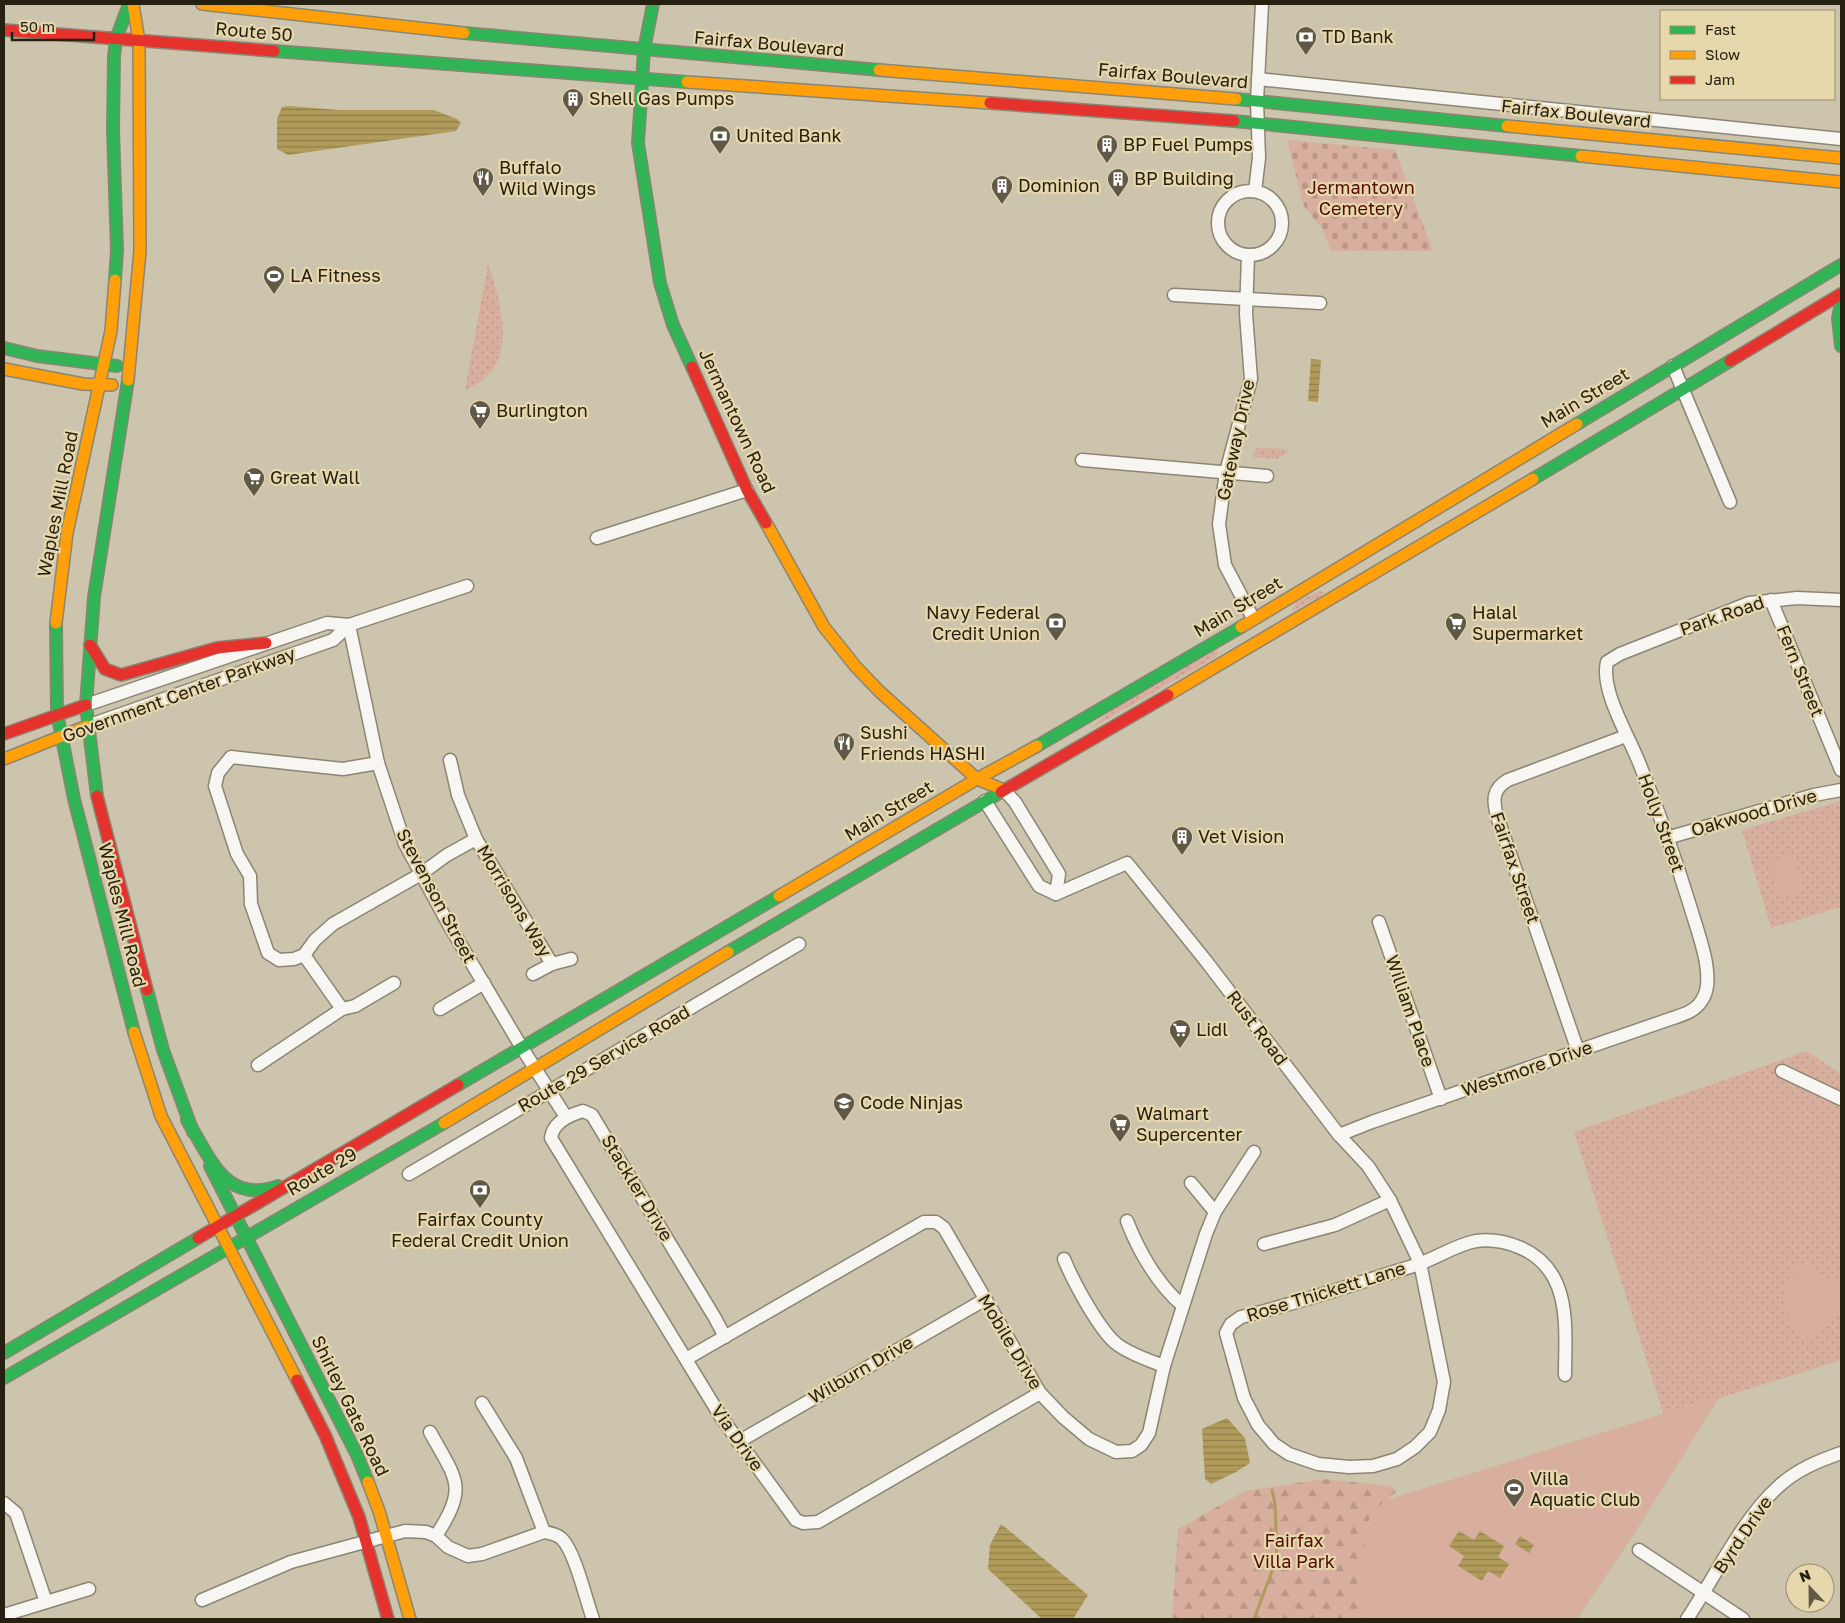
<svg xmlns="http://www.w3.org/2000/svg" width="1845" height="1623" font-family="'Golos Text',sans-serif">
  <defs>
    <pattern id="grass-dots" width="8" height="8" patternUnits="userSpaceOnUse" patternTransform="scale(1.25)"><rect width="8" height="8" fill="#d8af9e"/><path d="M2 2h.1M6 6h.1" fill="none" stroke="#b99687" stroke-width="1.8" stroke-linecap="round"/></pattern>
    <pattern id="forest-firs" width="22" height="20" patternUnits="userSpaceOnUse" patternTransform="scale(1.25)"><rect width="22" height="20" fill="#d8af9e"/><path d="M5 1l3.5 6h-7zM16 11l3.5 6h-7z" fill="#b99687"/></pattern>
    <pattern id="cemetery-stones" width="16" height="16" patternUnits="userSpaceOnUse" patternTransform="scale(1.25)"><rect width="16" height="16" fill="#d8af9e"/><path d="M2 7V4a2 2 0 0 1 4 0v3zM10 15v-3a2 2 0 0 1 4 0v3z" fill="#b99687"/></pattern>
    <pattern id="water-rules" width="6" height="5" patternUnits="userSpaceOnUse" patternTransform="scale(1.25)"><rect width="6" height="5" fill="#b09b5a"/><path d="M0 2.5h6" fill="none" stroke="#8f7e49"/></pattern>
  </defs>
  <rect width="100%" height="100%" fill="#ccc4ad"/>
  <!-- grass -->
  <g fill="url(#grass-dots)">
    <path d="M488,264C503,308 520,369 465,390Z"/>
    <polygon points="1256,448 1288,449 1287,454 1276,459 1252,457"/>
    <polygon points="1321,590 1323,593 1321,596 1291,612 1296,602"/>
    <polygon points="1217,650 1219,653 1216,657 1090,729 1109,712"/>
    <polygon points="1841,801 1841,907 1771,928 1742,830"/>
    <polygon points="1807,1051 1841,1074 1841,1360 1664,1416 1574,1132"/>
  </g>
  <!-- forest -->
  <polygon fill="url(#forest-firs)" points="1323,1479 1391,1486 1396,1492 1370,1515 1358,1586 1362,1619 1172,1619 1178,1529 1245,1491"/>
  <!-- cemetery -->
  <polygon fill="url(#cemetery-stones)" points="1287,140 1395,150 1433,251 1331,251 1323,230 1304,206"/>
  <!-- garden -->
  <g fill="#d8af9e">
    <polygon points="1792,853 1805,889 1781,897 1767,862"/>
    <path d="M1800,1262L1841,1286V1310L1812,1341C1776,1317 1775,1296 1800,1262Z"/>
    <polygon points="1720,1396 1636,1531 1577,1619 1362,1619 1358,1586 1370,1515 1386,1500"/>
  </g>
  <!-- water -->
  <g fill="url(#water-rules)">
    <polygon points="289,106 338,110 434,110 457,119 461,123 456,131 288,155 277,149 277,119 282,107"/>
    <polygon points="1311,359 1321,360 1318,402 1308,401"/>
    <polygon points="1227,1418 1245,1438 1250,1463 1236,1472 1211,1484 1205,1479 1202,1429"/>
    <polygon points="1001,1524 1088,1595 1073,1619 1042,1619 988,1569 990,1545"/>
    <polygon points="1459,1531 1474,1540 1480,1531 1504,1546 1498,1557 1509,1564 1500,1578 1488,1571 1482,1581 1458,1566 1464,1556 1449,1546"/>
    <polygon points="1520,1536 1534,1545 1529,1553 1515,1544"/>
  </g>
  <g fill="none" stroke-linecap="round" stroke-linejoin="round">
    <!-- stream -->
    <polyline stroke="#b09b5a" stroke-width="3" points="1254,1619 1277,1558 1275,1504 1272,1490"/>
    <!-- street casing -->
    <g stroke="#8b8573" stroke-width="15">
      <g id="street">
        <polyline points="1258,79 1841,139"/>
        <circle cx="1250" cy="223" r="32"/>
        <polyline points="1255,191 1259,158 1257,101 1262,4"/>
        <polyline points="1248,256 1246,314 1251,379 1226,472 1219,524 1225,565 1253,618"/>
        <polyline points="1174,295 1320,303"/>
        <polyline points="1673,366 1730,502"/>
        <polyline points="1082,460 1267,476"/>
        <polyline points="597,538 747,490"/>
        <polyline points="1771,600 1841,770"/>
        <polyline points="349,625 378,763 405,844 449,925 522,1048 566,1117"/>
        <polyline points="86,705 327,623 349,625 467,586"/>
        <polyline points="87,726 333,640 349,625"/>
        <polyline points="450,760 458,795 476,839 552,964"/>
        <polyline points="378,763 343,769 231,757 218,773 215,786 237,854 250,876 251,904 268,953 279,960 294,959 304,955 315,940 333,924 421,874 447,855 476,839"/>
        <polyline points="985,801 1039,886 1056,894 1059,874 1015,802 1004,790"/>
        <polyline points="1667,838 1814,795 1841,790"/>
        <path d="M1056,894L1127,863L1206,961L1339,1135L1368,1166L1390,1200L1420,1263L1444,1382L1439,1410L1430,1432L1415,1447L1397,1459L1373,1466L1349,1467L1318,1464L1289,1454L1274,1444L1258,1425L1244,1398L1226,1333L1231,1324L1241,1317C1300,1303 1358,1283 1416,1265C1437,1258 1455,1245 1476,1241C1491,1239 1507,1242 1521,1248C1573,1271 1565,1329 1565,1375"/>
        <polyline points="1379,922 1441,1099"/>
        <polyline points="304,955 342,1009 355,1006 394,983"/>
        <polyline points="533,974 552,964 571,959"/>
        <polyline points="440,1009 484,983"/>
        <path d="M1578,1051L1497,816C1493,801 1492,789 1508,780L1626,736"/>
        <polyline points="258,1065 342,1009"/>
        <polyline points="1782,1071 1841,1099"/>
        <path d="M1339,1135L1372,1122L1670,1019C1682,1015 1695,1012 1702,1000C1709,990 1708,976 1706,963C1703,945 1696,926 1691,909C1676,860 1659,812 1640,765C1630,738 1600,691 1607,662L1620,654L1749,603L1797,598L1841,600"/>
        <polyline points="409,1174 799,944"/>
        <polyline points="1191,1183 1215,1212"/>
        <path d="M1127,1221C1138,1250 1158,1285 1182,1305"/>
        <polyline points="1264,1244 1335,1225 1390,1200"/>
        <path d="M1064,1259C1073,1281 1100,1332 1118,1345C1132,1355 1148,1360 1164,1366"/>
        <path d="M725,1337L715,1318L592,1115L583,1111C569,1115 553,1122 551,1138L721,1417L796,1520L803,1523L818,1522L1040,1393"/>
        <polyline points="686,1359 924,1222 936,1222 944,1228 1040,1393 1063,1417 1089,1439 1116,1452 1132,1451 1141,1445 1149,1433 1164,1366 1206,1234 1215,1212 1254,1152"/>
        <polyline points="482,1403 516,1458 544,1532"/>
        <path d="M430,1432C457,1481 468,1486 436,1536"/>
        <polyline points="738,1442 984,1300"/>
        <polyline points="4,1503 16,1513 46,1602"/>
        <polyline points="1639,1550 1743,1619"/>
        <path d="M202,1600L291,1562L405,1531L426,1532L436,1536L448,1547L468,1556L482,1554L544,1532C550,1533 557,1534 562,1539C575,1552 586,1600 593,1619"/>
        <polyline points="4,1615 89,1589"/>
        <path d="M1687,1619C1714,1579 1742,1519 1778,1487C1796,1470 1818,1461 1841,1453"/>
      </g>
    </g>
    <!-- fast casing -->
    <g stroke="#8b8573" stroke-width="14">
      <g id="fast">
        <polyline points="653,4 644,50 638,143 660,283 673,325 692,367"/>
        <polyline points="464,33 879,70"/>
        <polyline points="274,51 687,82"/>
        <polyline points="1236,99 1507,126"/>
        <polyline points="1234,121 1581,156"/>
        <polyline points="115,280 117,250 113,130 114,57 116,39 129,4"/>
        <polyline points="1841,303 1838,318 1841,346"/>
        <polyline points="4,348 37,356 117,366"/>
        <polyline points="1577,424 1841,265"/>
        <polyline points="1533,479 1730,361"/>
        <polyline points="56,623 57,713 74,799 134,1032"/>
        <polyline points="1037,746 1241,627"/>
        <polyline points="97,796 86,705 94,597 128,380"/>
        <polyline points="728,952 1001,792"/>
        <polyline points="147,990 163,1050 193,1132"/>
        <polyline points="458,1085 779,896"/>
        <path d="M187,1120C210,1157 225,1205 278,1186"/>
        <polyline points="210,1166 357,1455 368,1482"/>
        <polyline points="4,1353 198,1238"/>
        <polyline points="4,1378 444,1123"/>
      </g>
    </g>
    <!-- slow casing -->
    <g stroke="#8b8573" stroke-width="14">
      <g id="slow">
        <polyline points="202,4 464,33"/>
        <polyline points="879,70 1236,99"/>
        <polyline points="687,82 990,103"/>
        <polyline points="1507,126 1841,158"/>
        <polyline points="1581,156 1841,182"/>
        <polyline points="4,369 83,384 112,385"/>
        <polyline points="128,380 140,251 139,41 133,4"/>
        <polyline points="766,523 824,627 856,667 879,691 977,779 1004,790"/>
        <polyline points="56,623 67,533 111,331 115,280"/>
        <polyline points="1241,627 1577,424"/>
        <polyline points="1168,695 1533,479"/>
        <polyline points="4,759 87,726"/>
        <polyline points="779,896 977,779 1037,746"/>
        <polyline points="134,1032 161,1116 297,1380"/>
        <polyline points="444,1123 728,952"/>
        <polyline points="368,1482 379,1511 410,1619"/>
      </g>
    </g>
    <!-- jam casing -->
    <g stroke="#8b8573" stroke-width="14">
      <g id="jam">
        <polyline points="4,30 274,51"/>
        <polyline points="990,103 1234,121"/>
        <polyline points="1730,361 1841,294"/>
        <polyline points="692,367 747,490 766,523"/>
        <polyline points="90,645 105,669 121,675 217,648 266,643"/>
        <polyline points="4,734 86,705"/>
        <polyline points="1001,792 1168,695"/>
        <polyline points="97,796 147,990"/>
        <polyline points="198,1238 458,1085"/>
        <polyline points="297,1380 325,1435 359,1517 388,1619"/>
      </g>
    </g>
    <!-- street -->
    <use href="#street" stroke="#f7f6f3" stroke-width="12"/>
    <!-- fast -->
    <use href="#fast" stroke="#30b455" stroke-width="11"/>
    <!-- slow -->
    <use href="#slow" stroke="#ff9f0a" stroke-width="11"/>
    <!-- jam -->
    <use href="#jam" stroke="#e5322d" stroke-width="11"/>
  </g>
  <!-- icons -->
  <defs>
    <g id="bank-pin" transform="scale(1.125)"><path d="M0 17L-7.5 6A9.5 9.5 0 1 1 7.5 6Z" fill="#605947" stroke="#e6d7ad"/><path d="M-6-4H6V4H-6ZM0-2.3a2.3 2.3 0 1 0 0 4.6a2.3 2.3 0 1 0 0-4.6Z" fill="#fff"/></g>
    <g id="building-pin" transform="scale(1.125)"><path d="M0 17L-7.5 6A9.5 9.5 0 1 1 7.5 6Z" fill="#605947" stroke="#e6d7ad"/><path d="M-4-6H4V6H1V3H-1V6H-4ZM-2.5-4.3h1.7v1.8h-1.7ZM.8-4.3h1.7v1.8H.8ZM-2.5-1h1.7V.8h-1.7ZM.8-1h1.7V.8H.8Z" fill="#fff"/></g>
    <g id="restaurant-pin" transform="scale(1.125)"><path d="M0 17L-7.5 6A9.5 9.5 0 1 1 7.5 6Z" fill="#605947" stroke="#e6d7ad"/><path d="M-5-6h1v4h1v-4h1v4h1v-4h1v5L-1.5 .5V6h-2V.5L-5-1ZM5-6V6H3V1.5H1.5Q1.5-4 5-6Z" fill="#fff"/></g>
    <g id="stadium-pin" transform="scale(1.125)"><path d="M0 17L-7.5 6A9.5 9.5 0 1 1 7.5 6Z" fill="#605947" stroke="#e6d7ad"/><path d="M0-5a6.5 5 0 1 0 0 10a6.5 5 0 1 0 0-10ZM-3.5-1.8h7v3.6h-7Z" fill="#fff"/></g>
    <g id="supermarket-pin" transform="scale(1.125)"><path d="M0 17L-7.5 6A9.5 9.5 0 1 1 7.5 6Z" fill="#605947" stroke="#e6d7ad"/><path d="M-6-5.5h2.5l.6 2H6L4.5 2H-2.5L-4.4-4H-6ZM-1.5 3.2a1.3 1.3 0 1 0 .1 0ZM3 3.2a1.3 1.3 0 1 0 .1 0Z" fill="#fff"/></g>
    <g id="school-pin" transform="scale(1.125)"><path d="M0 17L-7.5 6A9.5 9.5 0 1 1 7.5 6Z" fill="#605947" stroke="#e6d7ad"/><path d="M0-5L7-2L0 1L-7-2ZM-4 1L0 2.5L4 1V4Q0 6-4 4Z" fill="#fff"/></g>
  </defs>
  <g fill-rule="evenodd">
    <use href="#bank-pin" x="1306" y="37"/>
    <use href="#building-pin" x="573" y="99"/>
    <use href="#bank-pin" x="720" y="136"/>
    <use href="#building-pin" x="1107" y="145"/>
    <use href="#restaurant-pin" x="483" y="178"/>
    <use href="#building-pin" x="1118" y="179"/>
    <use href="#building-pin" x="1002" y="186"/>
    <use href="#stadium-pin" x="274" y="276"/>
    <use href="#supermarket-pin" x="480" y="411"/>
    <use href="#supermarket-pin" x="254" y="478"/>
    <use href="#bank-pin" x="1056" y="623"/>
    <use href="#supermarket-pin" x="1456" y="623"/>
    <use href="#restaurant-pin" x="844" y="743"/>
    <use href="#building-pin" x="1182" y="837"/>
    <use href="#supermarket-pin" x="1180" y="1030"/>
    <use href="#school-pin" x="844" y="1103"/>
    <use href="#supermarket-pin" x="1120" y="1124"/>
    <use href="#bank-pin" x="480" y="1190"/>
    <use href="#stadium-pin" x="1514" y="1489"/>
  </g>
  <g text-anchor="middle" stroke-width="4.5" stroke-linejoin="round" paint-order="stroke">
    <!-- street labels -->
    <g font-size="18" fill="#262010" stroke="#e6d7ad">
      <text transform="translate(254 32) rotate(5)" y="6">Route 50</text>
      <text transform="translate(769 44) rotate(5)" y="6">Fairfax Boulevard</text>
      <text transform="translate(1173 76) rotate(5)" y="6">Fairfax Boulevard</text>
      <text transform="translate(1576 114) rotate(6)" y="6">Fairfax Boulevard</text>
      <text transform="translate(1585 398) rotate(-31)" y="6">Main Street</text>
      <text transform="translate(737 421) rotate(65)" y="6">Jermantown Road</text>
      <text transform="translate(1236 440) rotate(-78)" y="6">Gateway Drive</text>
      <text transform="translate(58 504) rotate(-79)" y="6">Waples Mill Road</text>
      <text transform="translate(1238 607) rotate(-31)" y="6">Main Street</text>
      <text transform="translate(1722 616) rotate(-19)" y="6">Park Road</text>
      <text transform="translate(1800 671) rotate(68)" y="6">Fern Street</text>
      <text transform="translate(179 695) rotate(-20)" y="6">Government Center Parkway</text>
      <text transform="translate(889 811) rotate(-31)" y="6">Main Street</text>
      <text transform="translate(1754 813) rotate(-16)" y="6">Oakwood Drive</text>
      <text transform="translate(1661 823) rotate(70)" y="6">Holly Street</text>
      <text transform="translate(1515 868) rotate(71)" y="6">Fairfax Street</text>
      <text transform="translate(436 896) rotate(62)" y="6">Stevenson Street</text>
      <text transform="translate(514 901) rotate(59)" y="6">Morrisons Way</text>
      <text transform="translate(122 915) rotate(76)" y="6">Waples Mill Road</text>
      <text transform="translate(1410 1011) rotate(71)" y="6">William Place</text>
      <text transform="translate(1257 1028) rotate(53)" y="6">Rust Road</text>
      <text transform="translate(604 1059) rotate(-30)" y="6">Route 29 Service Road</text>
      <text transform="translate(1527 1069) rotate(-19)" y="6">Westmore Drive</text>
      <text transform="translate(322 1172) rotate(-30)" y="6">Route 29</text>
      <text transform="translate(637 1188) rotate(59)" y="6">Stackler Drive</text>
      <text transform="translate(1326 1292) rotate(-17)" y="6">Rose Thickett Lane</text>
      <text transform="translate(1010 1342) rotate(59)" y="6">Mobile Drive</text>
      <text transform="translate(861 1370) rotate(-30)" y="6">Wilburn Drive</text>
      <text transform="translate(350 1406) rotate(64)" y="6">Shirley Gate Road</text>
      <text transform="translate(737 1438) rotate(55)" y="6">Via Drive</text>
      <text transform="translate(1743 1535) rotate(-56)" y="6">Byrd Drive</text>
    </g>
    <!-- poi labels -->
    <g font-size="18" fill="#262010" stroke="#e6d7ad" text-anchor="start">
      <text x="1322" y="43">TD Bank</text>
      <text x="589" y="105">Shell Gas Pumps</text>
      <text x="736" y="142">United Bank</text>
      <text x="1123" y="151">BP Fuel Pumps</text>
      <text x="499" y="174">Buffalo<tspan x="499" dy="21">Wild Wings</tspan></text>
      <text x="1134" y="185">BP Building</text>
      <text x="1018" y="192">Dominion</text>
      <text x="290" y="282">LA Fitness</text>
      <text x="496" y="417">Burlington</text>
      <text x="270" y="484">Great Wall</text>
      <text x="1040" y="619" text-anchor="end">Navy Federal<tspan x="1040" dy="21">Credit Union</tspan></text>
      <text x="1472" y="619">Halal<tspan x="1472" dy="21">Supermarket</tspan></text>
      <text x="860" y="739">Sushi<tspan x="860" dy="21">Friends HASHI</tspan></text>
      <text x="1198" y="843">Vet Vision</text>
      <text x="1196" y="1036">Lidl</text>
      <text x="860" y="1109">Code Ninjas</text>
      <text x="1136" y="1120">Walmart<tspan x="1136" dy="21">Supercenter</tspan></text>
      <text x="480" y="1226" text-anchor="middle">Fairfax County<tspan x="480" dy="21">Federal Credit Union</tspan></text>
      <text x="1530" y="1485">Villa<tspan x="1530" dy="21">Aquatic Club</tspan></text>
    </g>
    <!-- park labels -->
    <g font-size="18" fill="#560a02" stroke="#e6d7ad">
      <text x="1361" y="194">Jermantown<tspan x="1361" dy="21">Cemetery</tspan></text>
      <text x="1294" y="1547">Fairfax<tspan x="1294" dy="21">Villa Park</tspan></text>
    </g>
  </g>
  <!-- border -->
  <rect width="1845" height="1623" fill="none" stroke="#262010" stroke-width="10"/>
  <!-- legend -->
  <rect x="1660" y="10" width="175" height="90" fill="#e6d7ad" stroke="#998e6e"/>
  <rect x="1670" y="26" width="25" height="8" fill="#30b455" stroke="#998e6e"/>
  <text x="1705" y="35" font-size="15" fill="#262010">Fast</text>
  <rect x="1670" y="51" width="25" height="8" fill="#ff9f0a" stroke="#998e6e"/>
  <text x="1705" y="60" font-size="15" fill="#262010">Slow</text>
  <rect x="1670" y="76" width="25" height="8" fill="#e5322d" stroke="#998e6e"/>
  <text x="1705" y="85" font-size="15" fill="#262010">Jam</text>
  <!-- north arrow -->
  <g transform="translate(1810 1588) rotate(338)"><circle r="24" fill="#e6d7ad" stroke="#998e6e"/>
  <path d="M0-4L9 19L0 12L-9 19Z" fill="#605947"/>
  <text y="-8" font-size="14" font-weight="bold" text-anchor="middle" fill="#262010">N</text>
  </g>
  <!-- scale -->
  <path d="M12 32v8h82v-8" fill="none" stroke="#262010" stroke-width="2.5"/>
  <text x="20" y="32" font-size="15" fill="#262010" stroke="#e6d7ad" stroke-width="4" paint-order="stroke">50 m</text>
</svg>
